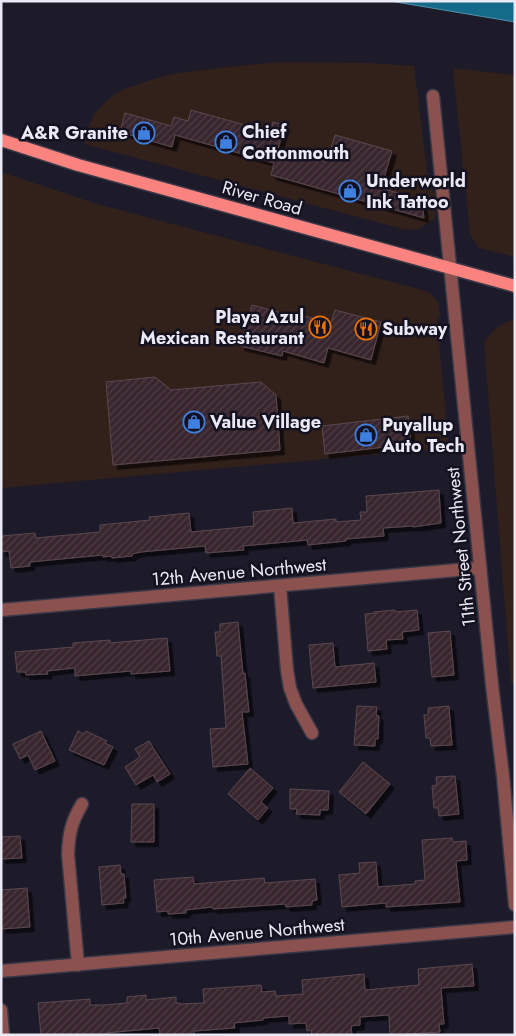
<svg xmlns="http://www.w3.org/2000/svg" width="516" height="1036" font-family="Jost,sans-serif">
  <defs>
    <pattern id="building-hatch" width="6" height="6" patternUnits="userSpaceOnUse" patternTransform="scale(1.25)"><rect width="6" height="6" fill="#39272e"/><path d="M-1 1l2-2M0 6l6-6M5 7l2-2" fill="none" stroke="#4c3c43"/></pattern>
    <filter id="shadow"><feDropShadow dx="4.5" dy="4.5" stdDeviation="0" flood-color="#0009"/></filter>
  </defs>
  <rect width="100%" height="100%" fill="#1d1b2a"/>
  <!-- commercial -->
  <g fill="#32201a">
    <polygon points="284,62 369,63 414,66 429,186 437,197 438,203 435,218 421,228 412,230 403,229 84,144 89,126 93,116 99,108 115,94 126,88 157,78 178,73 246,65"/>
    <polygon points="453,68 515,75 515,257 479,248 470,235"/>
    <polygon points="1,172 97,204 426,291 432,295 439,304 440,315 437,321 449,448 1,488"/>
    <polygon points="515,319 515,683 511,683 484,342 496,328 506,322"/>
  </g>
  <!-- water -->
  <polygon fill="#146a89" stroke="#5490a9" points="390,1 515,1 515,22"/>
  <!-- building -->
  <g fill="url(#building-hatch)" stroke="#5b484f" filter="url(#shadow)">
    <polygon points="191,110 270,132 273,122 285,125 278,149 327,162 335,135 392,151 381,188 422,200 424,218 271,175 274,163 175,135 172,147 120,132 125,113 171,126 174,117 188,121"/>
    <polygon points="252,305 289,315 289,312 331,323 335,310 381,322 371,360 328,348 324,363 283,351 282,356 240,346"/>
    <polygon points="155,377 171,390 261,382 276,395 280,450 113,465 106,382"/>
    <polygon points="408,416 411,444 325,454 322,426"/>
    <polygon points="439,490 441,523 413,527 413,526 383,528 384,536 346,539 346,541 308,545 307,540 243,546 244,550 206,553 205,546 141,552 132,554 132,556 112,558 111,556 103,557 103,555 30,562 30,566 11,568 9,551 1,552 1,536 35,533 36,538 100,532 100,525 150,520 149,517 189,513 191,532 254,526 253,512 292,508 293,523 336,519 336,522 361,520 360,512 367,512 366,496"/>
    <polygon points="395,610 395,612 417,610 419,630 402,632 403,639 386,640 387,649 368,651 365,614 375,613 374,612"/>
    <polygon points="238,622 243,674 245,673 249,712 242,712 248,764 213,767 210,729 226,728 221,656 217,656 215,632 220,632 220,624"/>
    <polygon points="450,631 454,675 432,677 428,633"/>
    <polygon points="167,638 170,671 131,674 131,671 75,676 75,668 47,671 48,674 26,675 25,672 17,672 15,652 73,647 73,643 110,640 110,643"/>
    <polygon points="333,643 335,667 374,663 376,682 313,688 309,645"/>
    <polygon points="357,706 377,707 376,715 379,716 378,739 375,739 375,746 354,745"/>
    <polygon points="449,706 452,745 431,746 430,738 426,738 424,715 428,715 428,708"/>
    <polygon points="41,731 55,761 35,770 28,755 20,759 13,744"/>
    <polygon points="78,731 84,734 86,731 107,741 105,743 113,747 104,765 69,750"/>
    <polygon points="149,741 170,774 157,782 153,775 136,785 125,767 140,757 135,749"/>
    <polygon points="363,762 390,784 366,814 339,792"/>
    <polygon points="250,768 273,788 261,802 268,808 258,820 228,794"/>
    <polygon points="455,776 459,814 439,816 438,808 434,808 432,786 437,785 436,777"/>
    <polygon points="290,789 329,791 328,810 320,810 320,815 296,814 297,809 290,809"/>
    <polygon points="132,804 154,804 154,842 131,842"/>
    <polygon points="20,836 22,858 1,859 1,837"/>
    <polygon points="452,838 453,842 466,841 467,860 456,861 460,902 386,907 386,903 342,907 339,875 360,873 359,863 376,862 378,887 415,884 415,881 425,880 422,840"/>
    <polygon points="120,865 121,874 124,874 126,898 123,898 124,903 102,905 99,867"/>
    <polygon points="193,877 194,884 264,878 265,883 315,879 317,900 312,901 312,905 286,907 285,904 213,909 212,907 186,910 186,913 168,914 168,911 157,912 154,880"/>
    <polygon points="27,888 30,927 1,929 1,890"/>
    <polygon points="472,964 474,986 441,988 444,1024 439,1024 440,1032 390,1035 389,1015 360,1017 360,1025 351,1026 352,1035 312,1035 311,1030 307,1031 306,1023 289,1024 289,1016 263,1018 263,1020 234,1023 235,1028 194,1031 194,1034 183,1035 160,1035 159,1028 106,1033 106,1035 41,1035 38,1003 90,999 90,1005 104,1005 127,1003 127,997 146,995 146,1000 176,997 176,1003 180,1003 180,1004 204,1003 203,989 261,985 262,992 275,991 276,996 303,994 302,980 364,974 365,990 419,985 418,969"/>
  </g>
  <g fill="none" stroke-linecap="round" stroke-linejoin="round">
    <!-- minor casing -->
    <g stroke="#3a3846" stroke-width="15">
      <g id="minor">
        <polyline points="433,96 492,685 503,776 515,905"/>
        <polyline points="280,586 287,670 290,688 296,704 312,733"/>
        <polyline points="1,610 480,568"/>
        <path d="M78,965L68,854C69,833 71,823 82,804"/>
        <polyline points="1,971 515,927"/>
        <polyline points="1,1010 3,1035"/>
      </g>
    </g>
    <!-- major casing -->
    <g stroke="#3a3846" stroke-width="15">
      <polyline id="major" points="1,140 78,165 515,286"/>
    </g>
    <!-- minor -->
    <use href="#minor" stroke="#8b514f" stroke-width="12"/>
    <!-- major -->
    <use href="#major" stroke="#fa8380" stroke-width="12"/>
  </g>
  <!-- icons -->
  <defs>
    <g id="shop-ring" transform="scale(1.125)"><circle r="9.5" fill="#141220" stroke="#3f7fe0" stroke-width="1.5"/><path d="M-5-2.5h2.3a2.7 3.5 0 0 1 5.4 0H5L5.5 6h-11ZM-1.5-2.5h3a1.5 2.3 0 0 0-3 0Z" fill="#3f7fe0"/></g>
    <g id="restaurant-ring" transform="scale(1.125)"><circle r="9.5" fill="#141220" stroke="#e8710a" stroke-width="1.5"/><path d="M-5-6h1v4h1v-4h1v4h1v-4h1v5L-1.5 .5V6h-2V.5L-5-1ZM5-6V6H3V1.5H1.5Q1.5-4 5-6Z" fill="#e8710a"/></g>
  </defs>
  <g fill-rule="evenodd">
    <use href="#shop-ring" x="144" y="133"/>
    <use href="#shop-ring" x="226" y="142"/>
    <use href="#shop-ring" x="350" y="191"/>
    <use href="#restaurant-ring" x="320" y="327"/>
    <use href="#restaurant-ring" x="366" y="329"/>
    <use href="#shop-ring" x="194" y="422"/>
    <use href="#shop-ring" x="366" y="435"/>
  </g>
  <g text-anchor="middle" stroke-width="5" stroke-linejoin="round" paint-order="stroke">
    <!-- poi labels -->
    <g font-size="18" font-weight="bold" fill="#eae9f4" stroke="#141220" text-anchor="start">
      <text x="242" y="138">Chief<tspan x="242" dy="21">Cottonmouth</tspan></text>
      <text x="128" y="139" text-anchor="end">A&amp;R Granite</text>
      <text x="366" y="187">Underworld<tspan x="366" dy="21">Ink Tattoo</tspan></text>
      <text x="304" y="323" text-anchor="end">Playa Azul<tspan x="304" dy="21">Mexican Restaurant</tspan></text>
      <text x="382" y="335">Subway</text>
      <text x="210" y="428">Value Village</text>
      <text x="382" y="431">Puyallup<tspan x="382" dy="21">Auto Tech</tspan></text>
    </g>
    <!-- street labels -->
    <g font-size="18" fill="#eae9f4" stroke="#141220">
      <text transform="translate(262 198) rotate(16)" y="6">River Road</text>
      <text transform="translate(461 547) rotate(-96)" y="6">11th Street Northwest</text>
      <text transform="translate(239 572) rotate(-5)" y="6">12th Avenue Northwest</text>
      <text transform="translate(257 932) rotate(-5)" y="6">10th Avenue Northwest</text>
    </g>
  </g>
  <!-- border -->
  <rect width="516" height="1036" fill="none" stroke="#eae9f4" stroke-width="5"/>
</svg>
